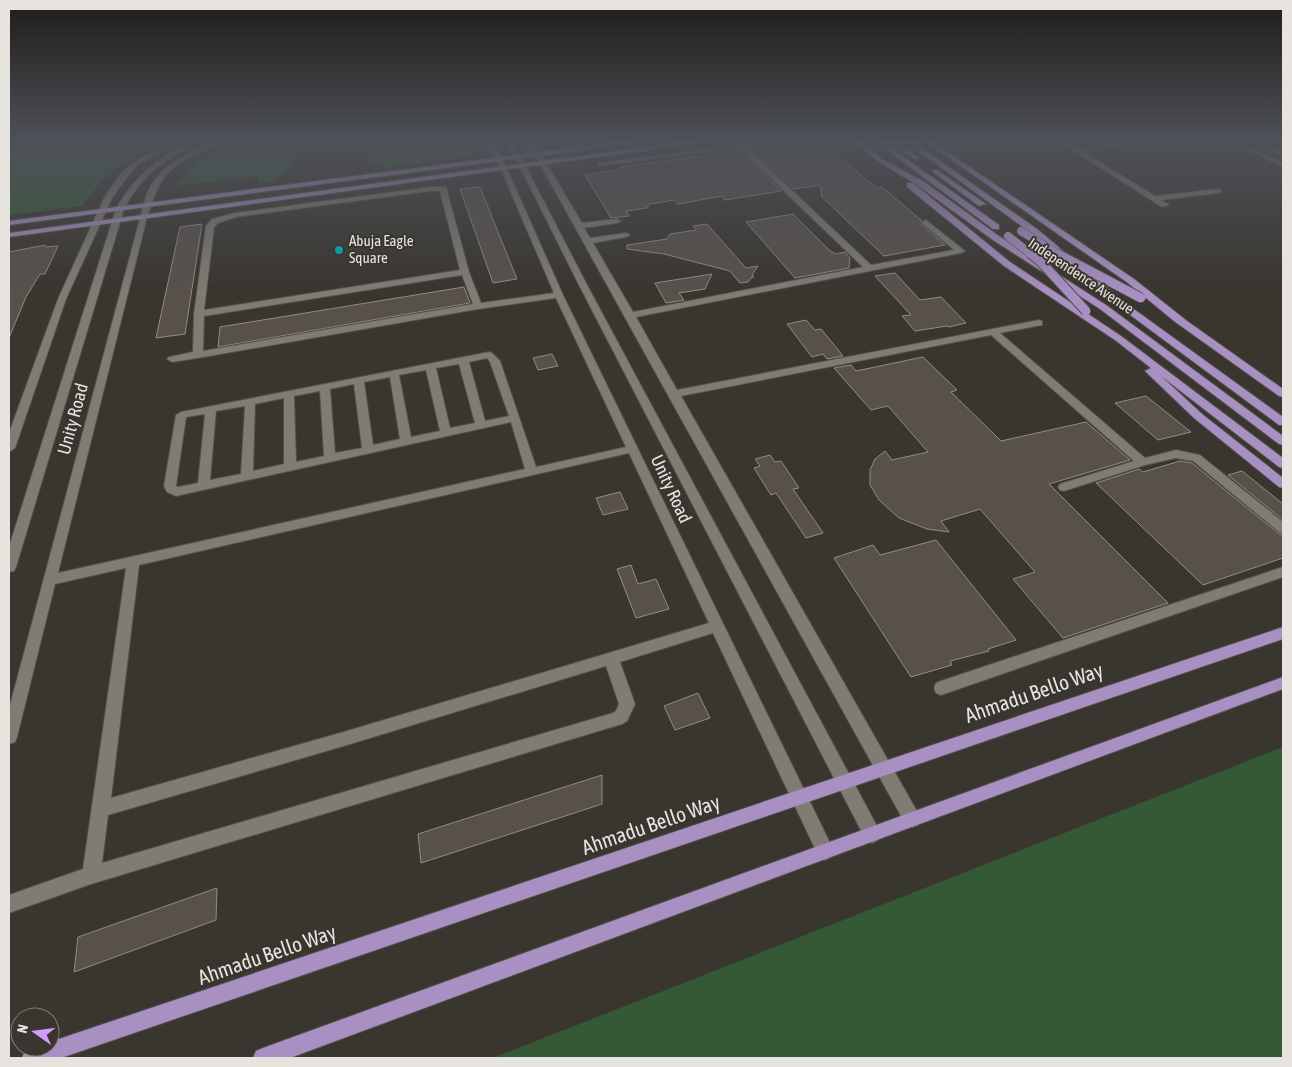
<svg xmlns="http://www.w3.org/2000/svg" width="1292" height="1067" font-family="'Asap Condensed',sans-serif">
  <rect width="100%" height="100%" fill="#39352f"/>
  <!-- green -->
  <g fill="#345934">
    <path d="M9,142H160C123,161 107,172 82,206L9,215Z"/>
    <polygon points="241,142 317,142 313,146 303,147 291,155 299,157 289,165 295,166 274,181 258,183 258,176 174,186 198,163"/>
    <polygon points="356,142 466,142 476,149 478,155 386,168 365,158 372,155 361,150 367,147"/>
    <polygon points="1283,747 1283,1058 493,1058"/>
  </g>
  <!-- building -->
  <g fill="#57504b" stroke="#938c86">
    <polygon points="808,142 820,142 877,188 882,187 921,220 922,225 945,245 884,256 822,197 820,185 794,189 751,149"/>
    <polygon points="739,151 781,191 725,200 722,196 678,204 674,200 650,204 647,208 626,211 629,216 611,218 585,175 618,170 621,167"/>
    <polygon points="480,187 490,212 517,279 493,283 460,189"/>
    <polygon points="793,214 830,251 836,254 845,252 850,258 849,268 795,278 746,222"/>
    <polygon points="202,224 185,334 156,338 180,227"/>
    <polygon points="707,224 746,268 758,266 752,275 754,277 752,277 748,282 740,283 730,271 664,254 627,249 627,245 667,239 670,234 696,230 693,226"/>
    <polygon points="45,245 45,247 58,246 45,274 40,274 26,297 9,338 9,252"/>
    <polygon points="895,273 920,300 941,297 966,323 949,327 947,326 915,331 902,316 911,315 875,276"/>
    <polygon points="712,274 705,289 679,293 684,300 666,303 655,283"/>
    <polygon points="464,287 470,303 218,347 220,327"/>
    <polygon points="806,320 815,330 821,329 843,356 827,359 823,354 812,357 787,324"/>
    <polygon points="552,354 558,366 538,370 533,358"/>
    <polygon points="923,357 957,390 951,392 1001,441 1086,422 1130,460 1049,484 1168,603 1063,638 1013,579 1035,572 980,509 941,521 949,532 927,529 899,518 879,500 870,485 870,470 875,459 885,451 892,460 928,452 888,406 871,410 834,368 851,365 856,371"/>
    <polygon points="1146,396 1191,432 1158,440 1115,403"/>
    <polygon points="770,455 775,462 781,461 799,488 793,489 823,533 806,538 776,493 771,495 754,468 760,466 755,459"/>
    <polygon points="1180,461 1192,463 1278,533 1283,536 1283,558 1203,585 1096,483 1139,469 1143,472"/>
    <polygon points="1242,471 1283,504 1283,520 1228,475"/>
    <polygon points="620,492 628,509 603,515 596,498"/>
    <polygon points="936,540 1016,640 988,649 989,651 950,661 952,665 911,677 834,558 873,545 880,555"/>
    <polygon points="631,565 638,584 656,579 669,609 636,618 617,569"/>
    <polygon points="698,693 710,718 675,730 664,706"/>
    <polygon points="602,775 602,804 421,863 418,834"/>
    <polygon points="217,888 216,920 74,972 78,937"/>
  </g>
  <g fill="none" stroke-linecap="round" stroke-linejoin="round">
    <!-- minor casing -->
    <g stroke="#54514b" stroke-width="2">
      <g id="minor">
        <polygon points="170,142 178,142 139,164 128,176 112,198 66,299 15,448 9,452 9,433 58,299 104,198 122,172 135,162"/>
        <path d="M191,142H199C192,147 183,150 175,155C152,168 136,186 124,209L16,567L14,571L9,572V547L116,209C134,177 158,157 191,142Z"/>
        <path d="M212,142H220C213,147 204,150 196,154C161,172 159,183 147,217L58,573L525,469L511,422L176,496L167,492L164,486L176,415L181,412L489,352L492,353L500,361L536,467L626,447L556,298L478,309L198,358L172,362L167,359L169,357L193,352L194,314L206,226L212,219L235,213L431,187H446L469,272L481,303L554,293L497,160L485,142H491L503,160L563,295L831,845L834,851L831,857L825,860L819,857L713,633L620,662L635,704L627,721L622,724L91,884L9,913V895L83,869L126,568L55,584L17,737L15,742L9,744V709L146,196C157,167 185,153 212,142ZM431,191H440L460,270L204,310L214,227L218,223L236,217ZM462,275L473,304L203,351L204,316ZM487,358L490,362L509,416L485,421L469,362ZM459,364L475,423L450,428L436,368ZM426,370L440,431L411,437L399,375ZM390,377L400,439L373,445L364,382ZM354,384L362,448L335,453L330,389ZM320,391L324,456L296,462L294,396ZM284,398V464L253,471L255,404ZM245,406L241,474L210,480L216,411ZM205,414L198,483L178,487L176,486L186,417ZM629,453L709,623L347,731L111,798L139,565ZM606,666L619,704L616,711L613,713L102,863L108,815L347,745Z"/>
        <polygon points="505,142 511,142 521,157 586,283 878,828 881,834 878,840 872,843 866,840 578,283 515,157"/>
        <polygon points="525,142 531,142 541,154 582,223 617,219 621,221 617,223 584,228 590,238 626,233 630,235 626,237 593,243 633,312 863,267 739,148 598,166 598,164 600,163 758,142 777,142 746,147 871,265 954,250 923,224 922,222 926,220 965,251 961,253 636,317 677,390 1039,320 1042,321 1042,325 1000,333 1145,458 1176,450 1200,455 1283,522 1283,534 1279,532 1193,461 1176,458 1145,465 1064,491 1060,490 1058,487 1060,484 1134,461 991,335 681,396 918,813 920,819 918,825 912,827 906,825 535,155"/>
        <polygon points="1060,142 1067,142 1079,149 1125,142 1140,142 1084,152 1155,196 1218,189 1222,191 1218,193 1161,200 1169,205 1162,207"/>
        <polygon points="1230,142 1238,142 1283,163 1283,167"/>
        <polygon points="1251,142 1259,142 1283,153 1283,157"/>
        <polygon points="1283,567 1283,577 941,695 936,693 934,688 936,683 941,681"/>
      </g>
    </g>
    <!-- major casing -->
    <g stroke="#54514b" stroke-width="2">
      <g id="major">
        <polygon points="616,142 634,142 631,144 9,225 9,221"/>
        <polygon points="681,142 698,142 695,144 9,237 9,233"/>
        <polygon points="855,142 862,142 883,160 923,181 999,236 1106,305 1283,436 1283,445 1279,444 1100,309 993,240 917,185 879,162"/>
        <polygon points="876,142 883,142 999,225 999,229 993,229"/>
        <polygon points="891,142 898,142 919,158 914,159"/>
        <polygon points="906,142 913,142 1037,229 1124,302 1283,417 1283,425 1279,425 1118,306 1031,233"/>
        <polygon points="926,142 933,142 1134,279 1187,321 1283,389 1283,397 1279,396 1174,321 1128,283"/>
        <polygon points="933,170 937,170 986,204 979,206 933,172"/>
        <polygon points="907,183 913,183 1010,262 1121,336 1283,458 1283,468 1279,467 1161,376 1202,414 1283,478 1283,488 1279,487 1194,418 1145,371 1151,368 1115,340 1004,266 907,187"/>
        <polygon points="1283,627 1283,639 61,1058 22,1058 25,1051 34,1047 50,1047 50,1042"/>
        <polygon points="1283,677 1283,689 290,1058 253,1058 256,1051 263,1048"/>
      </g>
    </g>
    <!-- minor -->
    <use href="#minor" fill="#807c74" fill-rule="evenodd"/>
    <!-- major -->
    <use href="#major" fill="#a890c2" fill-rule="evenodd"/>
    <!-- major-bridge-far1 casing -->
    <g stroke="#54514b" stroke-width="9" stroke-linecap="butt">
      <g id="major-bridge-far1">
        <polyline points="1021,231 1058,254"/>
        <polyline points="1008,236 1031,254"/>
      </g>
    </g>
    <!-- major-bridge casing -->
    <g stroke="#54514b" stroke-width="11" stroke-linecap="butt">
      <g id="major-bridge">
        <polyline points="1030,253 1041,262 1086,311"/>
        <polyline points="1056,253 1141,298"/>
      </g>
    </g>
    <!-- major-bridge-far1 -->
    <use href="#major-bridge-far1" stroke="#a890c2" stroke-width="8"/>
    <!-- major-bridge -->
    <use href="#major-bridge" stroke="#a890c2" stroke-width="9"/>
  </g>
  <!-- sky -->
  <linearGradient id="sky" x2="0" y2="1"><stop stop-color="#1f1d1a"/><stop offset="0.49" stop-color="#4e5158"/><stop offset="1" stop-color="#4e5158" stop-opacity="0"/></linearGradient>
  <rect width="1292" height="291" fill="url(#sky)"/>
  <!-- markers -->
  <circle fill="#0f9aa8" stroke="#39352f" stroke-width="2" cx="339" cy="250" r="5"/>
  <g text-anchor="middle" stroke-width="4" stroke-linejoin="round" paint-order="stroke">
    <!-- far-poi labels -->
    <g font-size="15" fill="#e7e4e0" stroke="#39352f" text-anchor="start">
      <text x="349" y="246">Abuja Eagle<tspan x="349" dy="17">Square</tspan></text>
    </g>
    <!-- far-street labels -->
    <g font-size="15" fill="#e7e4e0" stroke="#39352f">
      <text transform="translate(1081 276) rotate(34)" y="5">Independence Avenue</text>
    </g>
    <!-- street labels -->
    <g font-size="18" fill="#e7e4e0" stroke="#39352f">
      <text transform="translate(73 419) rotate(-75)" y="6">Unity Road</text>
      <text transform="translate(671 489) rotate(65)" y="6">Unity Road</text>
    </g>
    <!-- near-street labels -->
    <g font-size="21" fill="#e7e4e0" stroke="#39352f">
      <text transform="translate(1034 693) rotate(-19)" y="7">Ahmadu Bello Way</text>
      <text transform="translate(651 825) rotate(-19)" y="7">Ahmadu Bello Way</text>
      <text transform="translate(267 955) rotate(-19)" y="7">Ahmadu Bello Way</text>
    </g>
  </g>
  <!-- border -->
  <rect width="1292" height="1067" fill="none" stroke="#e7e4e0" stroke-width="20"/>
  <!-- north arrow -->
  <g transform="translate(35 1032) rotate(284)"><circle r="24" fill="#39352f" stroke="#7f7b76"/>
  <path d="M0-4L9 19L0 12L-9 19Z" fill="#d69bfa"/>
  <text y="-8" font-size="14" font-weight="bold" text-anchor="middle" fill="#e7e4e0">N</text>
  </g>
</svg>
